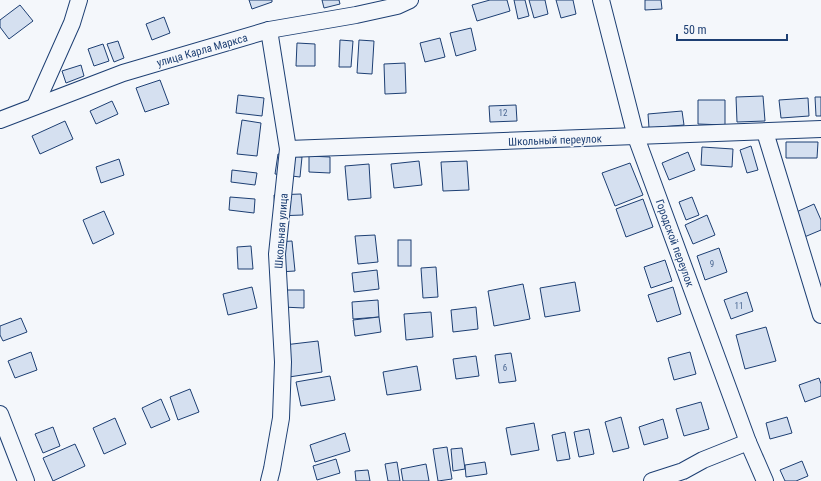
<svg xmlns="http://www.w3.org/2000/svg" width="821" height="481" font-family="'Roboto Condensed',sans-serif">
  <rect width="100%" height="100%" fill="#f4f7fb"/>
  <!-- building -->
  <g fill="#d5e0f0" stroke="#1d3f73">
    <polygon points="249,0 272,0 272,2 252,9"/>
    <polygon points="322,0 339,0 340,4 324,8"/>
    <polygon points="490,0 507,0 510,11 477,21 472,5"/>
    <polygon points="514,0 525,0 529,16 518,19"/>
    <polygon points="529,0 545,0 548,14 534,18"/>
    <polygon points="556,0 573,0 576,14 561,18"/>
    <polygon points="645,0 661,0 662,9 645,10"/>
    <polygon points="20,5 33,21 9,39 0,27 0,20"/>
    <polygon points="164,17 170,33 152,40 146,24"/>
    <polygon points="471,28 476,50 456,56 450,33"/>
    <polygon points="440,38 445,57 425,62 420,43"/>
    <polygon points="340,40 353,41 351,67 339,67"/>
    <polygon points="359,40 374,41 372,74 357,73"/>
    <polygon points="118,41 124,58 114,62 107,44"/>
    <polygon points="297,43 315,44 315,66 296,66"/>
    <polygon points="103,44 109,61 94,66 88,49"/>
    <polygon points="405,63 406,93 385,94 384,64"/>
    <polygon points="81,65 84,76 66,83 62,71"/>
    <polygon points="160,80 169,104 145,112 136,88"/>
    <polygon points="238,95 264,98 262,116 236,113"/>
    <polygon points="763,96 765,121 737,122 736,97"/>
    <polygon points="815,97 821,97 821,116 816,116"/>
    <polygon points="808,98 809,116 781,118 779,100"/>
    <polygon points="698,100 725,100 725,125 698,124"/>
    <polygon points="112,101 118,114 96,124 90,111"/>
    <polygon points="516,105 517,121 490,122 489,106"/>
    <polygon points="682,111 684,125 649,128 648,114"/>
    <polygon points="242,120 261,123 257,156 237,154"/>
    <polygon points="65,121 73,139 40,154 32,136"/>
    <polygon points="786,142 818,142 817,158 786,158"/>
    <polygon points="751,146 758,170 747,173 740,150"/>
    <polygon points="702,147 733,149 732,167 701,165"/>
    <polygon points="688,152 695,170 669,180 662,163"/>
    <polygon points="278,154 302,157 300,177 275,174"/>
    <polygon points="309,156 330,157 330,173 309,172"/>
    <polygon points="119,159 124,175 101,183 96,167"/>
    <polygon points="419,161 422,185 394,188 391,164"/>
    <polygon points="467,161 469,190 443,191 441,162"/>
    <polygon points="630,163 643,195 615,206 602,173"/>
    <polygon points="369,164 371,198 348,200 345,166"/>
    <polygon points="232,170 257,173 255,185 231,182"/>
    <polygon points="301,194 303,215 275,216 274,195"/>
    <polygon points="230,197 255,199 254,213 229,210"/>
    <polygon points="692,197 699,215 686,220 679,202"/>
    <polygon points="643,199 653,227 626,237 616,209"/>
    <polygon points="814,204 821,220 821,230 802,238 792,214"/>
    <polygon points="104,211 114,234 93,244 83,220"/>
    <polygon points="707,215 715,235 693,244 685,225"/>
    <polygon points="375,235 378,262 358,264 355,236"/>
    <rect x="398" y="240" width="13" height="26"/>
    <polygon points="292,241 295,271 279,272 277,242"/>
    <polygon points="251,246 253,269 238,269 237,247"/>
    <polygon points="719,248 727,272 705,280 697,256"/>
    <polygon points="665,260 672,281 651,288 644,267"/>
    <polygon points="436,267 438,297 423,298 421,268"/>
    <polygon points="377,270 379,289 354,292 352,273"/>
    <polygon points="575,282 580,311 545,317 540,288"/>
    <polygon points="523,284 530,319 494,326 488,291"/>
    <polygon points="252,287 257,308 228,315 223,294"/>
    <polygon points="673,287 681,314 657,322 648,295"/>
    <polygon points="282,290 304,290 304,308 282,307"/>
    <polygon points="747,292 753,311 731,319 724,300"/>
    <polygon points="378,300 379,317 353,319 352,302"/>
    <polygon points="476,307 478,329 453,332 451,310"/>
    <polygon points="431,312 433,337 406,340 404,314"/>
    <polygon points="379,317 381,332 355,336 353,320"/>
    <polygon points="21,318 27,332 3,341 0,335 0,326"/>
    <polygon points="766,327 776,361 745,369 736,335"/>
    <polygon points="318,341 322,372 289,377 284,345"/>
    <polygon points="31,352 37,370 15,378 8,361"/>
    <polygon points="690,352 696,374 674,380 668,358"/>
    <polygon points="511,353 516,381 499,383 495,355"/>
    <polygon points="476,356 479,376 456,379 453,359"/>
    <polygon points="417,366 421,390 387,395 383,372"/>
    <polygon points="330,376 335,400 301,406 296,382"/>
    <polygon points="819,378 821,384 821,396 805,402 799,385"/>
    <polygon points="190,389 199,412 178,420 170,397"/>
    <polygon points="161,399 170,420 151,428 142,408"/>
    <polygon points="701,402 709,429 684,436 676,409"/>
    <polygon points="621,417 629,448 613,452 605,422"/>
    <polygon points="787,417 792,433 770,439 766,423"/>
    <polygon points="115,418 126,444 104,454 93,428"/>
    <polygon points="663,419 668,438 644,445 639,427"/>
    <polygon points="534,423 539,450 511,455 506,428"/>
    <polygon points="53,427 60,446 43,453 35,434"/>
    <polygon points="589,429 594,454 579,457 574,432"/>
    <polygon points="565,432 570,459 557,461 552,435"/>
    <polygon points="345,433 350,451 315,462 310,445"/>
    <polygon points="75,444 85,466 53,481 43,458"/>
    <polygon points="447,447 452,479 438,481 433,449"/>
    <polygon points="462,448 465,469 453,471 451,449"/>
    <polygon points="336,459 340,473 317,480 313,466"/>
    <polygon points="802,461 808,476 796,481 785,481 780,470"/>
    <polygon points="397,462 400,481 388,481 385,464"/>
    <polygon points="485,462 487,474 466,477 465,465"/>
    <polygon points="426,464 429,481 403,481 401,469"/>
    <polygon points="368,470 370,481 356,481 355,471"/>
  </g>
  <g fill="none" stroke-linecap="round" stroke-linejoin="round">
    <!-- minor casing -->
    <g stroke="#1d3f73" stroke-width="18">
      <g id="minor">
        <polyline points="601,0 636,137 748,442 765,481"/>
        <polyline points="35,106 72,23 79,0"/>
        <polyline points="0,120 123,73 269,30 356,15 397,6 410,0"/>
        <polyline points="765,132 821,315"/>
        <polyline points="288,149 821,129"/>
        <polyline points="0,414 26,481"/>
        <polyline points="269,481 272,469 281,418 283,362 277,254 288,149 269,30"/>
        <polyline points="652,481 683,471 703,460 748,442"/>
      </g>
    </g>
    <!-- minor -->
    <use href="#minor" stroke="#f4f7fb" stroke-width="16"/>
  </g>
  <g text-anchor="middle" stroke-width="3" stroke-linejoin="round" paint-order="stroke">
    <!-- number labels -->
    <g font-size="9" fill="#4b6792">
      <text x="503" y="116">12</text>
      <text x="712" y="267">9</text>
      <text x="739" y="309">11</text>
      <text x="505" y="371">6</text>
    </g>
    <!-- street labels -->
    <g font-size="11" fill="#1d3f73" stroke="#f4f7fb">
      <text transform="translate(202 50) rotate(-16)" y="4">улица Карла Маркса</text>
      <text transform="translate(555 140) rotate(-2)" y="4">Школьный переулок</text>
      <text transform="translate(281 231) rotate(-86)" y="4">Школьная улица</text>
      <text transform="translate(675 243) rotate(70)" y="4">Городской переулок</text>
    </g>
  </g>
  <!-- scale -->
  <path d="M677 34v6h110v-6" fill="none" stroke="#1d3f73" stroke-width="2"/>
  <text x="683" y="34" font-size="12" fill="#1d3f73" stroke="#f4f7fb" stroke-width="3" paint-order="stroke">50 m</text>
</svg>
